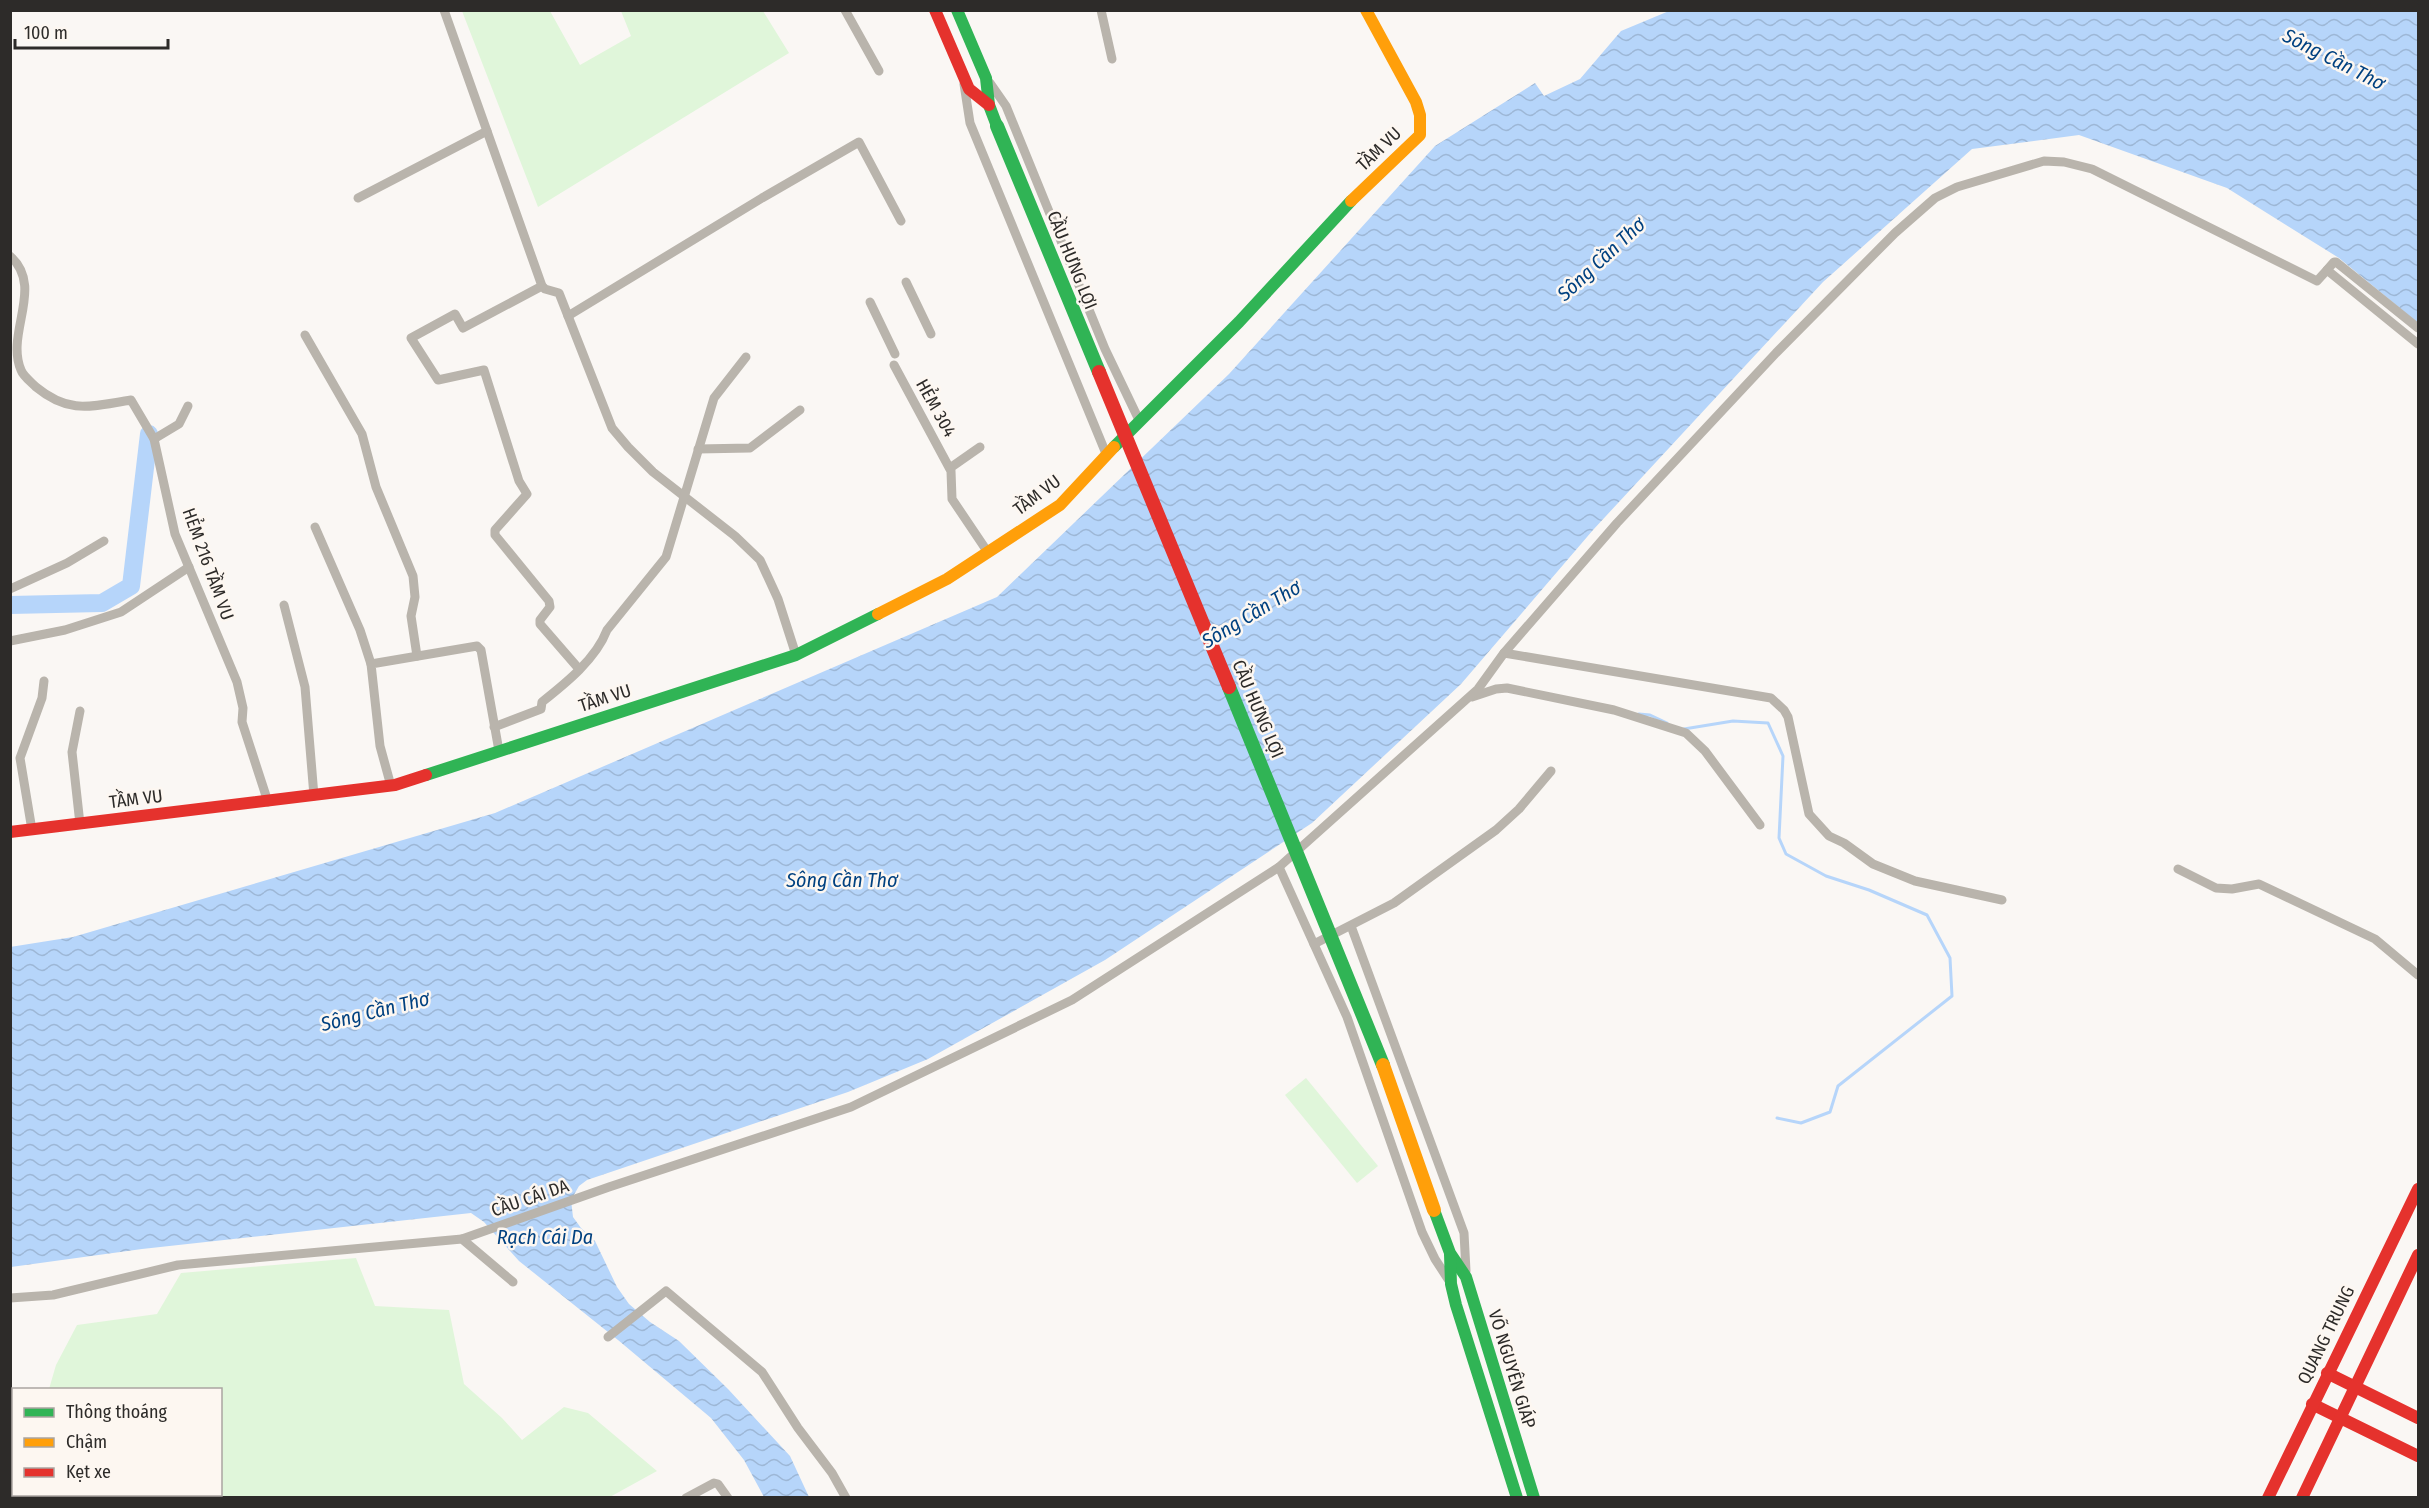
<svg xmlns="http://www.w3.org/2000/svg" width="2429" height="1508" font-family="'Fira Sans Condensed',sans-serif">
  <defs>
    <pattern id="water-waves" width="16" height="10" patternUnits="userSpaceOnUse" patternTransform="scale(1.5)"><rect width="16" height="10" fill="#b6d5fa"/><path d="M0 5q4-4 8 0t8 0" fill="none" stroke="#9db7d6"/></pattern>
  </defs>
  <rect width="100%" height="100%" fill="#faf7f4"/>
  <!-- grass -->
  <g fill="#e0f6da">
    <polygon points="462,11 550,11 580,65 631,36 621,11 763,11 789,53 538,207"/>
    <polygon points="1306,1078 1378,1166 1357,1183 1285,1095"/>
    <polygon points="356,1258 375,1306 449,1310 464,1384 502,1418 522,1440 564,1407 588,1413 657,1471 608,1498 44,1497 44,1494 220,1494 220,1390 49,1389 56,1365 77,1325 157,1314 181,1273"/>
  </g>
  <!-- water -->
  <polygon fill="url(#water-waves)" points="1669,11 2418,11 2418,323 2339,258 2227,188 2079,135 1972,149 1823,282 1593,530 1461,684 1312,823 1105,960 928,1059 848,1092 587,1180 579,1186 571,1200 573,1217 581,1228 595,1241 617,1287 629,1304 650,1322 679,1341 728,1389 790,1456 809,1497 764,1497 744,1460 711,1418 618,1340 519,1261 484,1222 471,1213 142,1249 11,1267 10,947 73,937 495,813 997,597 1229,374 1435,146 1535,83 1544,96 1580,79 1621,31"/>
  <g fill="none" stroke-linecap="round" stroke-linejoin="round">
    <!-- stream -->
    <g stroke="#b6d5fa" stroke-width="3">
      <polyline points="1639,714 1650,715 1667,723"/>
      <polyline points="1684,729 1733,721 1768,723 1783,756 1779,838 1786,854 1826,876 1869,890 1927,915 1950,958 1952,996 1838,1086 1830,1112 1801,1123 1777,1118"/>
    </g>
    <!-- river -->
    <polyline stroke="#b6d5fa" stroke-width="18" points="10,605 102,603 131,586 149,434"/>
    <!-- street -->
    <g stroke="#b9b4ac" stroke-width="9">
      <polyline points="444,10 542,286 545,289 559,293 612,428 628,447 653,472 735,536 760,560 778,599 796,655"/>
      <polyline points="845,10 879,71"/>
      <polyline points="1101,10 1112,59"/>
      <polyline points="990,83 1006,106 1105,349 1139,420"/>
      <polyline points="964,84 970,123 1107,456"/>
      <polyline points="358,198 487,131"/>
      <path d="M10,256C45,287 5,333 21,370C23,376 31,382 36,387C70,415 92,406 131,400L154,439L175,534L237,682L243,708L242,722L268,802"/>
      <polyline points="2327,270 2334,262 2336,262 2418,328"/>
      <polyline points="906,282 931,334"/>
      <polyline points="542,286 463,328 455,314 411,338 438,380 484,370 519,481 527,494 495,530 495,535 549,601 550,607 540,620 540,624 579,669"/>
      <polyline points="870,302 895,354"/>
      <polyline points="568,316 762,198 859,142 901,221"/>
      <polyline points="305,335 362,434 376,487 413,576 415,597 411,616 417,656"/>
      <polyline points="894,365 951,471 952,499 987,551"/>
      <polyline points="154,439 179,424 188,406"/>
      <polyline points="698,449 750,448 800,410"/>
      <polyline points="950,468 980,447"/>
      <polyline points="315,527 360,630 371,664"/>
      <polyline points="10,589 67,563 104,541"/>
      <polyline points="284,605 305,687 314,796"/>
      <polyline points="10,641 65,630 121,612 189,567"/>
      <polyline points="1504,653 1771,698 1784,710 1788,717 1809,814 1829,836 1844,843 1873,864 1915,881 2002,900"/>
      <polyline points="1472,697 1496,689 1507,688 1614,710 1686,733 1705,751 1760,825"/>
      <path d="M494,727L541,709L542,702C566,683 596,659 607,630L666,557L714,398L746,357"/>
      <polyline points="391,786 380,746 371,664 477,646 481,650 499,751"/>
      <polyline points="80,824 72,752 80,711"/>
      <polyline points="32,830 20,758 42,698 44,681"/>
      <polyline points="1279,867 1347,1017 1422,1232 1435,1259 1448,1279"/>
      <polyline points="2178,869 2216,888 2232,889 2259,884 2375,939 2418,975"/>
      <polyline points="1351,926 1464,1233 1466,1271"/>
      <polyline points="1314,944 1394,903 1496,830 1519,809 1551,771"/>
      <polyline points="462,1239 609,1187 851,1107 1072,1000 1279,867 1478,689 1504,653 1617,523 1776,353 1895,233 1935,198 1957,187 2044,161 2064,162 2092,169 2317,281 2327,270 2418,344"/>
      <polyline points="10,1298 53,1295 178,1265 462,1239 513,1282"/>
      <polyline points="608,1337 666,1291 762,1372 798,1428 832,1473 846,1498"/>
      <polyline points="10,1400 14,1399"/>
      <polyline points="33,1498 33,1494"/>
      <polyline points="686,1498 714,1483 718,1484 728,1498"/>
    </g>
    <!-- fast -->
    <g stroke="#30b455" stroke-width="12">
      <polyline points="957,10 986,78 989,105 997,126"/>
      <polyline points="1114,447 1239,322 1351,201"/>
      <polyline points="426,775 796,655 878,614"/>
      <polyline points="1434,1210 1450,1253 1466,1277 1534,1498"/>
      <polyline points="1450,1254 1451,1284 1456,1305 1517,1498"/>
    </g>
    <!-- slow -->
    <g stroke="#ff9f0a" stroke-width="12">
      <polyline points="1351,201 1420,135 1420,115 1416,102 1366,10"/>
      <polyline points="878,614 947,579 1060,505 1114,447"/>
    </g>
    <!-- jam -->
    <g stroke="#e5322d" stroke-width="12">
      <polyline points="935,10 969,89 989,105"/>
      <polyline points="10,832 395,785 426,775"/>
      <polyline points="2327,1373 2418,1418"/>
      <polyline points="2312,1404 2418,1456"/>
      <polyline points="2268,1498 2418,1189"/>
      <polyline points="2302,1498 2418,1255"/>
    </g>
    <!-- fast-bridge -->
    <g stroke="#30b455" stroke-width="14">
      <polyline points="997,126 1099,372"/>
      <polyline points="1229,687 1383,1065"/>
    </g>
    <!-- slow-bridge -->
    <polyline stroke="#ff9f0a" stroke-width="14" points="1383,1065 1434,1210"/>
    <!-- jam-bridge -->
    <polyline stroke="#e5322d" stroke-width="14" points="1099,372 1229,687"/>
  </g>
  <g text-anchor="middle" stroke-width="5" stroke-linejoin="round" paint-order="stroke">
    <!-- street labels -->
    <g font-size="18" fill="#2d2b29" stroke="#fdf7f1">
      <text transform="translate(1379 149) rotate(-44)" y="6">TẦM VU</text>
      <text transform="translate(1072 260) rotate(68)" y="6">CẦU HƯNG LỢI</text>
      <text transform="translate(936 408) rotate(61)" y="6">HẺM 304</text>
      <text transform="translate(1037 495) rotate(-37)" y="6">TẦM VU</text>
      <text transform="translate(208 564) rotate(70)" y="6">HẺM 216 TẦM VU</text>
      <text transform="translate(605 698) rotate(-18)" y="6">TẦM VU</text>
      <text transform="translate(1258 709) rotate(67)" y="6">CẦU HƯNG LỢI</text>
      <text transform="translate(136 799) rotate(-7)" y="6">TẦM VU</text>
      <text transform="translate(530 1198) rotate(-19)" y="6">CẦU CÁI DA</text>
      <text transform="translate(2326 1335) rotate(-64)" y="6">QUANG TRUNG</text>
      <text transform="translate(1512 1369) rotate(73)" y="6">VÕ NGUYÊN GIÁP</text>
    </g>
    <!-- water labels -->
    <g font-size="20" font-style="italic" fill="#004180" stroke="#fdf7f1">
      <text transform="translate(2334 59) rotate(27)" y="7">Sông Cần Thơ</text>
      <text transform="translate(1601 259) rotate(-43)" y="7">Sông Cần Thơ</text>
      <text transform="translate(1251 614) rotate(-31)" y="7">Sông Cần Thơ</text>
      <text x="842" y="887">Sông Cần Thơ</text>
      <text transform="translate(375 1011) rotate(-14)" y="7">Sông Cần Thơ</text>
      <text x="545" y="1244">Rạch Cái Da</text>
    </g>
  </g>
  <!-- border -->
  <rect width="2429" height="1508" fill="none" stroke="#2d2b29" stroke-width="24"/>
  <!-- legend -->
  <rect x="12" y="1388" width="210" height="108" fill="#fdf7f1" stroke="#aaa5a1" stroke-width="1.5"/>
  <rect x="24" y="1408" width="30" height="9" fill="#30b455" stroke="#aaa5a1" stroke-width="1.5"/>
  <text x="66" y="1418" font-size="18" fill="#2d2b29">Thông thoáng</text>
  <rect x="24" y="1438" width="30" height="9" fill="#ff9f0a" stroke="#aaa5a1" stroke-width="1.5"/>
  <text x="66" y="1448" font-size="18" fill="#2d2b29">Chậm</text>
  <rect x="24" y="1468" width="30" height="9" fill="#e5322d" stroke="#aaa5a1" stroke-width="1.5"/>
  <text x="66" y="1478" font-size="18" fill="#2d2b29">Kẹt xe</text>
  <!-- scale -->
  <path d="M15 39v9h153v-9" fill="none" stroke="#2d2b29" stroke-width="3"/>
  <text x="24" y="39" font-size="18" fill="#2d2b29" stroke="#fdf7f1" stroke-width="4.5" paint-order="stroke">100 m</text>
</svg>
